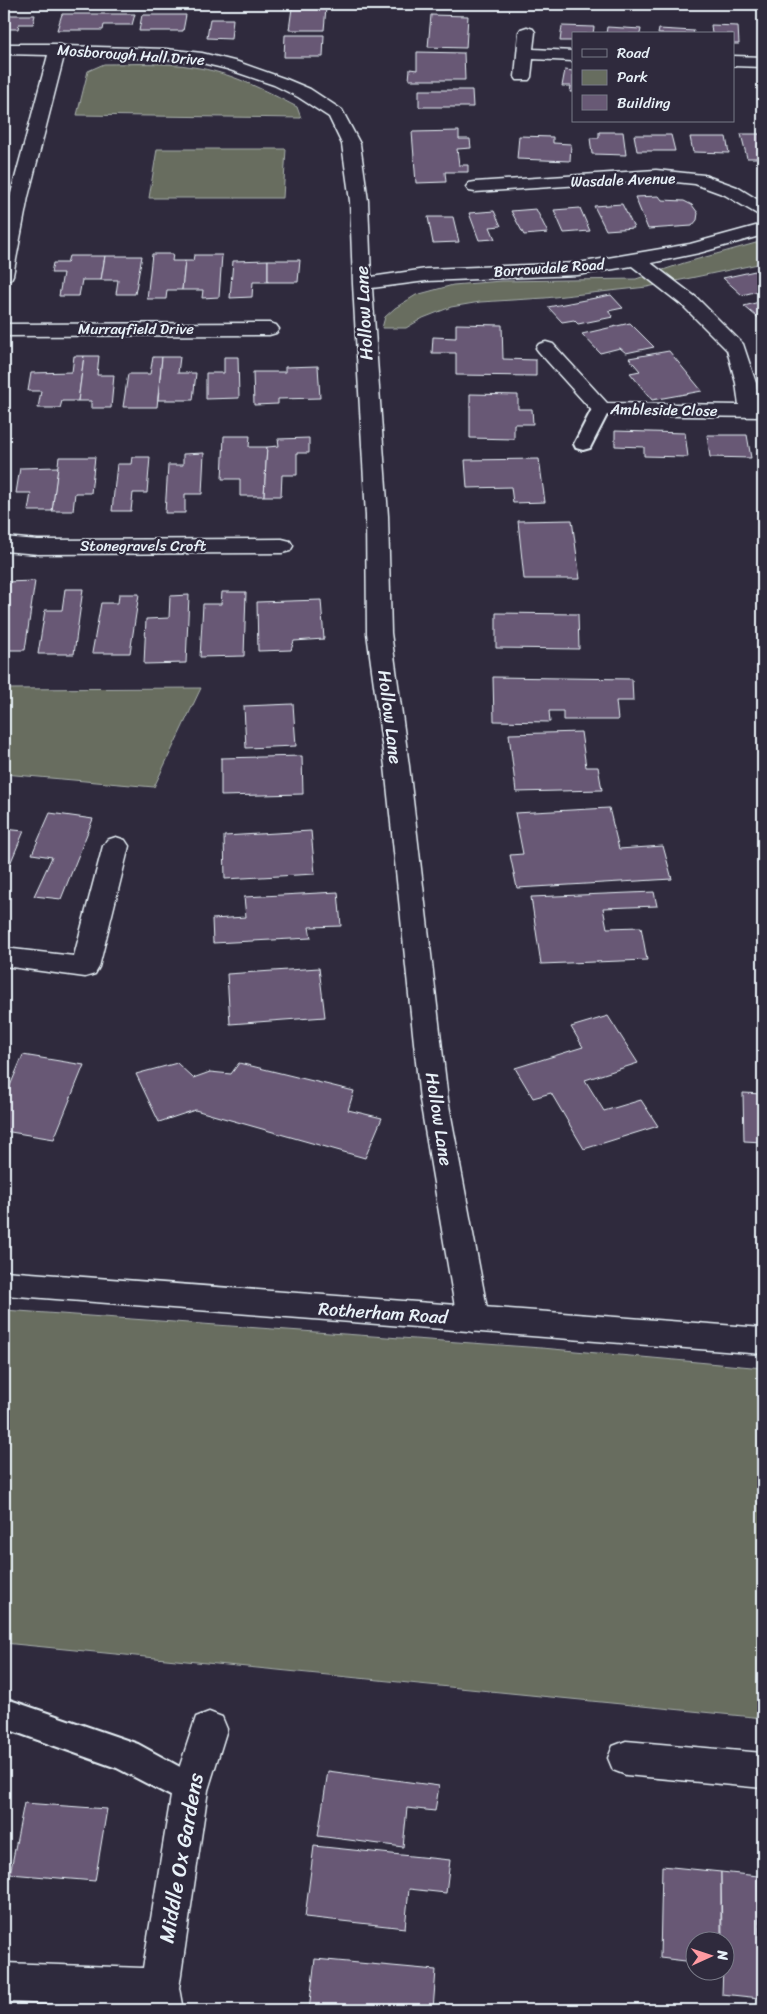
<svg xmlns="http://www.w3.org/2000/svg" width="767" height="2014" font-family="Sriracha,sans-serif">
  <rect width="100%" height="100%" fill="#2f2a3d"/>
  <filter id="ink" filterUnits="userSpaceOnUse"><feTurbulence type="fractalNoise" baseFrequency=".02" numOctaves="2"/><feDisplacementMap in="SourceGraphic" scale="10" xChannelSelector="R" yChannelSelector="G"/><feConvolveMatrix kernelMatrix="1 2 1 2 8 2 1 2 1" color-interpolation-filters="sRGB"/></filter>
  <g filter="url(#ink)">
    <!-- green -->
    <g fill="#676d5f" stroke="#a8afac">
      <path d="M104,64C131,64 167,62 193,67C230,72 264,90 297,107L301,118L77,115L88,71Z"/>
      <polygon points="157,149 286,149 283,198 149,198"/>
      <polygon points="763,241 763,263 647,287 545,298 480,302 451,307 423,318 406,328 382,328 385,317 395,308 416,295 453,285 501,281 636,279 684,263"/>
      <polygon points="201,688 154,787 4,774 4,689"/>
      <polygon points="4,1310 542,1348 763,1368 763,1718 4,1643"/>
    </g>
    <!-- building -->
    <g fill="#685975" stroke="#e8f1f8">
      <polygon points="752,4 763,4 763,15"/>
      <polygon points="292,8 326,8 324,30 289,30"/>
      <polygon points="62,14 135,14 132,25 104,25 103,30 57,30"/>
      <polygon points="4,15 35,15 33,24 19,24 18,29 4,29"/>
      <polygon points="142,15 186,15 183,31 139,31"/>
      <polygon points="431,15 468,16 466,48 428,47"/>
      <polygon points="210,19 233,19 231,39 207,38"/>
      <polygon points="711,25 738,26 739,44 733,44 733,34 712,34"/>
      <polygon points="562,26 594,27 593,34 573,34 573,41 560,41"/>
      <polygon points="607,27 641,29 640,34 606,34"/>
      <polygon points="659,29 694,31 693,34 658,34"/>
      <polygon points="285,35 324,35 323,57 284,57"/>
      <polygon points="417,52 464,53 465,80 409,80 410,69 417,70"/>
      <polygon points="565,70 573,71 573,92 570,92 571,86 562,86"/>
      <polygon points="419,90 472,90 473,107 419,107"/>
      <polygon points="459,131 459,139 470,139 471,148 457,149 459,165 468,165 468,172 445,172 446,182 416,183 412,132"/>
      <polygon points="599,132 623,132 626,155 592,154 590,138 599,138"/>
      <polygon points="741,134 763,134 763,158 747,158"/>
      <polygon points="634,135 671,135 675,151 637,151"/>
      <polygon points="519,136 553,137 553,143 571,144 570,161 517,159"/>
      <polygon points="690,137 726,137 729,153 693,152"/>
      <polygon points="659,196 662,200 684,201 692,205 698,213 697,220 692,226 648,229 635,197"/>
      <polygon points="622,204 634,228 606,230 594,206"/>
      <polygon points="580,208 590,231 564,233 554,210"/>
      <polygon points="536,209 548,233 524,235 511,211"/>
      <polygon points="494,211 501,226 490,227 495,239 479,240 469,213"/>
      <polygon points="428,217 453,217 459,242 433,243"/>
      <polygon points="152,254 173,254 172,261 185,261 182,290 167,290 166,299 147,299"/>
      <polygon points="194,255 222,255 219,297 202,298 203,290 182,290 185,261 193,261"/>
      <polygon points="69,256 105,256 101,280 82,280 79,296 59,296 63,273 51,273 53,263 67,263"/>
      <polygon points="105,256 142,256 135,294 116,294 118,280 101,280"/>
      <polygon points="268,260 268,282 253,282 252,297 230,298 233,261"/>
      <polygon points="268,260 300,260 298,282 268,282"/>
      <polygon points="755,271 763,279 763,290 742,295 723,278"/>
      <polygon points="611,295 623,308 608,311 613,317 578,324 574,320 562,322 548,307"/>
      <polygon points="763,301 763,322 744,306"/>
      <polygon points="630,323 654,347 626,353 620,348 600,353 582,334"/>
      <polygon points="456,324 502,325 503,359 536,360 536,376 456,375 456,353 432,353 433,337 456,338"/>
      <polygon points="669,351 702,391 652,400 630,373 640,371 629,358"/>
      <polygon points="74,356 84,356 78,401 62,401 60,408 38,408 41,391 28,391 31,373 72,372"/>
      <polygon points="84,356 99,356 97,375 114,375 111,408 91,408 91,401 78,401"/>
      <polygon points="153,357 162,357 157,407 123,407 128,374 150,374"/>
      <polygon points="162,357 180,357 178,373 196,373 193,400 158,400"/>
      <polygon points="224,357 238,357 239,398 206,399 206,373 224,373"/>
      <polygon points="318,366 320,398 278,399 278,404 254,405 253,372 285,372 285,367"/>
      <polygon points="470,394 518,395 518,409 532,409 533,424 514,424 514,439 470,438"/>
      <polygon points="615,431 685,433 688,457 644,456 644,447 615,446"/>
      <polygon points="707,435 747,435 751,458 710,457"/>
      <polygon points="224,436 250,436 249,447 267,447 264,496 240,496 240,479 222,479"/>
      <polygon points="309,438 309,453 297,453 297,475 282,475 281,496 264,496 267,447 279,446 278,439"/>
      <polygon points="204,453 202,494 185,494 185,513 165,513 168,465 183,465 183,454"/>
      <polygon points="59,457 95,457 91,493 75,493 73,511 52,511"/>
      <polygon points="132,457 150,457 147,493 133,493 131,511 112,511 117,464 131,464"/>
      <polygon points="539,459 545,502 513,503 511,487 467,488 465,460"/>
      <polygon points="58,467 52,511 28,511 31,493 16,493 20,468"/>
      <polygon points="572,520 580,579 524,579 518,521"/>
      <polygon points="35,581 25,650 4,650 4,582"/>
      <polygon points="65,589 83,589 74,654 38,654 45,610 62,610"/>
      <polygon points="222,592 246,592 244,656 200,657 203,604 221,604"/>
      <polygon points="119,594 139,594 130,653 92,653 101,603 118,603"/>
      <polygon points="189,595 186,663 144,664 146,619 169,618 170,596"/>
      <polygon points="321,600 324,639 294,641 291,650 258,651 257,602"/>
      <polygon points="496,613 578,614 579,649 496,648"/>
      <polygon points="493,677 632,679 633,701 616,701 618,720 563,720 563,711 549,711 550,722 494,721"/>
      <polygon points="293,704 296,746 246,748 244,706"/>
      <polygon points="581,732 586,767 598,767 602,790 516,792 509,734"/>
      <polygon points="302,756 303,794 221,796 221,758"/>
      <polygon points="609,808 619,849 663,846 672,879 517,888 510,855 523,854 515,813"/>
      <polygon points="50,813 93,819 61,899 34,896 52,857 32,854"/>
      <polygon points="4,829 24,831 4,878"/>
      <polygon points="311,831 315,874 225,879 224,836"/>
      <polygon points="338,892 341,926 309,927 311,938 213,943 212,919 246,917 244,897"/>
      <polygon points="654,892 657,906 603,908 607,928 641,927 647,960 541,964 531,897"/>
      <polygon points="319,968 325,1017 230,1024 227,974"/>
      <polygon points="608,1016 638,1063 585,1080 604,1111 641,1100 658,1126 584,1149 551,1093 533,1098 515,1068 583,1047 571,1027"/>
      <polygon points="23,1055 84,1065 54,1139 4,1131 4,1100"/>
      <polygon points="177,1063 193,1078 210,1072 231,1074 239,1063 354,1091 348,1110 382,1118 365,1158 195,1110 159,1122 136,1074"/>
      <polygon points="743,1093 763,1094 763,1142 744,1141"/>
      <polygon points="328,1771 439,1786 435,1811 407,1808 403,1847 318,1836"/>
      <polygon points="24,1803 107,1809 95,1881 10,1874"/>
      <polygon points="314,1846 450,1860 446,1893 409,1889 405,1928 305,1917"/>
      <polygon points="662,1866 721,1872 721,1942 694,1942 694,1962 660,1958"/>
      <polygon points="721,1872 758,1876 760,1998 722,1994 724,1942 722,1942"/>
      <polygon points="758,1876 763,1877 763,1969 760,1968"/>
      <polygon points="315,1959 436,1970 433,2010 309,2010"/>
    </g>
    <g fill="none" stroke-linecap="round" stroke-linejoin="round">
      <!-- lane casing -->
      <g stroke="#e8f1f8" stroke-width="4">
        <g id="lane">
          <polygon points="601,403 608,405 610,409 592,444 590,448 583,450 576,448 574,444 592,409 594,405"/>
          <polygon points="4,1698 138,1744 202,1779 207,1790 202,1801 190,1806 117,1768 4,1728"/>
        </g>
      </g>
      <!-- street casing -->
      <g stroke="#e8f1f8" stroke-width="3">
        <g id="street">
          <polygon points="527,27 533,29 535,32 533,49 573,51 573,61 533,59 531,77 529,80 517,80 515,77 519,32 521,29"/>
          <polygon points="4,44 58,44 64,46 166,49 202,53 238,62 286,79 310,89 342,110 360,144 368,201 371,277 426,269 578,263 690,244 763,224 763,235 699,253 651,263 697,298 743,344 756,383 759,405 763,405 763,417 601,415 594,413 539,352 536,348 539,344 546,342 553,344 607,403 739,405 736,383 727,350 683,306 632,266 578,275 426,281 372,288 388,516 391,633 409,766 448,1100 489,1319 484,1328 473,1332 462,1328 457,1319 420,1100 385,766 367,633 366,516 353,284 350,201 342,144 329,117 298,97 274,85 227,69 202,63 166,59 64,56 28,197 13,275 11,279 4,281 4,229 10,197 48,55 4,54"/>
          <polygon points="733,56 763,57 763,67 733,66"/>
          <polygon points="656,170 704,175 737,187 763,203 763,215 757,214 725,195 695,184 656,180 475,192 469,191 466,187 469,183 475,182"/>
          <polygon points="269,323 276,325 279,329 276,333 269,335 4,336 4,324"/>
          <polygon points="4,537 38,540 282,539 290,541 293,546 290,551 282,553 38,554 4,551"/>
          <polygon points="116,837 125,840 129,846 99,967 95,974 85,977 4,966 4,948 74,956 103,846 107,840"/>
          <polygon points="209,1712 222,1717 227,1729 208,1790 179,1988 183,2010 143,2010 143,2007 4,2002 4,1963 143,1968 172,1790 196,1717"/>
          <polygon points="626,1741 763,1753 763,1788 626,1775 613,1770 608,1758 613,1746"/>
        </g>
      </g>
      <!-- secondary casing -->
      <g stroke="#e8f1f8" stroke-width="3">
        <polygon id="secondary" points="4,1271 763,1328 763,1354 4,1295"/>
      </g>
      <!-- lane -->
      <use href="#lane" fill="#2f2a3d" fill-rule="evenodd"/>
      <!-- street -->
      <use href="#street" fill="#2f2a3d" fill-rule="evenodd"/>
      <!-- secondary -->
      <use href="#secondary" fill="#2f2a3d" fill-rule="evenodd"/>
    </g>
  </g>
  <g text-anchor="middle" stroke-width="4.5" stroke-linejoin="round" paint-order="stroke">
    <!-- far-street labels -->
    <g font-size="15" fill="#e8f1f8" stroke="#2f2a3d">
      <text transform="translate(131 55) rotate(4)" y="5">Mosborough Hall Drive</text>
      <text transform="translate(623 180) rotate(-2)" y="5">Wasdale Avenue</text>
      <text transform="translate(549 268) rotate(-4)" y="5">Borrowdale Road</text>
      <text x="136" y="334">Murrayfield Drive</text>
      <text transform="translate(664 410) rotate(1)" y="5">Ambleside Close</text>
      <text x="143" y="551">Stonegravels Croft</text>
    </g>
    <!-- street labels -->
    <g font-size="18" fill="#e8f1f8" stroke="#2f2a3d">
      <text transform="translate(364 313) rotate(-93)" y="6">Hollow Lane</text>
      <text transform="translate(390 717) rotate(83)" y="6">Hollow Lane</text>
      <text transform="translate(439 1119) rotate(81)" y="6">Hollow Lane</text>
      <text transform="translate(383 1313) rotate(4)" y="6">Rotherham Road</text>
    </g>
    <!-- near-street labels -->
    <g font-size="21" fill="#e8f1f8" stroke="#2f2a3d">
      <text transform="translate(181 1858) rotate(-80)" y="7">Middle Ox Gardens</text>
    </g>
  </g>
  <!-- margin -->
  <rect width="767" height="2014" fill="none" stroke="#2f2a3d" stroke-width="20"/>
  <rect x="10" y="10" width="747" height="1994" fill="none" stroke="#e8f1f8" stroke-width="2" filter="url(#ink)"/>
  <!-- legend -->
  <rect x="572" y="32" width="162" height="90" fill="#2f2a3d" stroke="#797a88"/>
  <rect x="582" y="49" width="25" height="8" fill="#2f2a3d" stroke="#797a88"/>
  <text x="617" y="58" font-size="15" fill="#e8f1f8">Road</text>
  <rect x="582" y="70" width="25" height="15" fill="#676d5f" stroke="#797a88"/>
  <text x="617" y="82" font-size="15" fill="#e8f1f8">Park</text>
  <rect x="582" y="95" width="25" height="15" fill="#685975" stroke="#797a88"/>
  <text x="617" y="108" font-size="15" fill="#e8f1f8">Building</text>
  <!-- north arrow -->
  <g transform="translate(710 1956) rotate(87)"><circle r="24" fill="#2f2a3d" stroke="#797a88"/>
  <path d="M0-4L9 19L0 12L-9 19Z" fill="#ff9aa2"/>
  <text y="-8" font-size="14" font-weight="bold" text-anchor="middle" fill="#e8f1f8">N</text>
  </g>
</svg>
